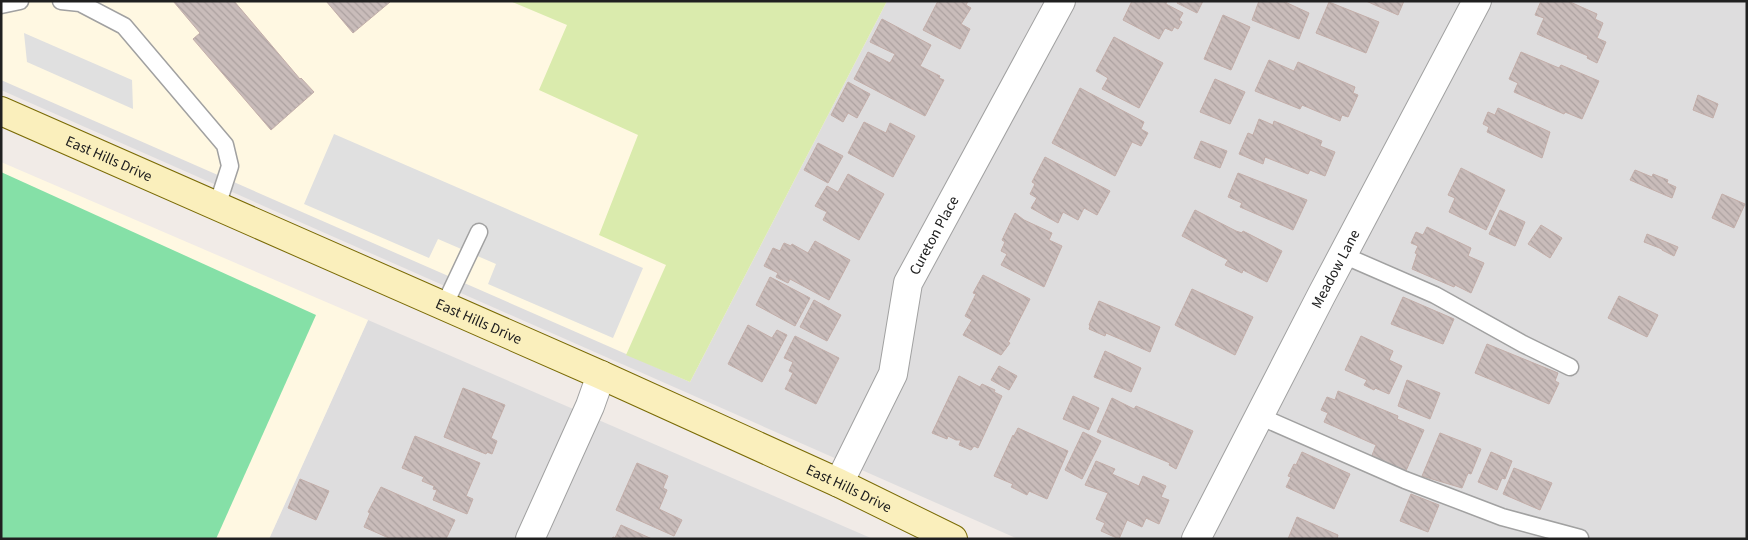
<svg xmlns="http://www.w3.org/2000/svg" width="1748" height="540" font-family="'Source Sans 3',sans-serif">
  <defs>
    <pattern id="building-back-hatch" width="6" height="6" patternUnits="userSpaceOnUse" patternTransform="scale(1.25)"><rect width="6" height="6" fill="#c9bcba"/><path d="M-1 5l2 2M0 0l6 6M5-1l2 2" fill="none" stroke="#aca1a0"/></pattern>
  </defs>
  <rect width="100%" height="100%" fill="#f1ebe7"/>
  <!-- residential -->
  <g fill="#deddde">
    <polygon points="1,1 1747,1 1747,539 1018,539 1,90"/>
    <polygon points="368,320 873,539 269,539"/>
  </g>
  <!-- education -->
  <g fill="#fff8e2">
    <polygon points="1,1 887,1 690,382 1,80"/>
    <polygon points="1,162 368,320 269,539 1,539"/>
  </g>
  <!-- grass -->
  <polygon fill="#daebad" points="510,1 887,1 690,382 626,355 666,265 599,235 638,135 539,90 567,25"/>
  <!-- pitch -->
  <polygon fill="#85e0a7" points="1,172 316,315 216,539 1,539"/>
  <!-- parking -->
  <g fill="#e0e0e0">
    <polygon points="24,33 132,80 133,109 27,62"/>
    <polygon points="334,134 643,268 613,338 488,284 496,264 438,239 429,258 304,204"/>
  </g>
  <!-- building -->
  <g fill="url(#building-back-hatch)" stroke="#c3aea9">
    <polygon points="173,1 234,1 300,79 301,78 314,92 271,130 193,39 200,33"/>
    <polygon points="326,1 390,1 390,2 353,33"/>
    <polygon points="938,1 968,1 966,5 971,8 961,24 970,29 960,49 923,30"/>
    <polygon points="1167,1 1166,4 1183,13 1179,20 1182,22 1178,29 1174,27 1172,31 1165,28 1159,39 1123,20 1132,1"/>
    <polygon points="1178,1 1203,1 1197,13 1177,3"/>
    <polygon points="1259,1 1283,1 1309,13 1299,39 1252,20"/>
    <polygon points="1366,1 1404,1 1398,15"/>
    <polygon points="1541,1 1568,1 1597,14 1595,19 1603,23 1597,38 1606,42 1597,63 1587,58 1588,56 1537,34 1544,18 1535,15"/>
    <polygon points="1329,2 1379,22 1366,53 1316,33"/>
    <polygon points="1223,15 1250,27 1231,70 1204,59"/>
    <polygon points="882,19 931,45 920,66 940,76 939,78 944,80 925,116 854,79 868,52 890,63 895,54 870,42"/>
    <polygon points="1114,37 1163,63 1139,108 1102,89 1108,78 1096,71"/>
    <polygon points="1521,52 1559,68 1561,65 1599,81 1582,119 1565,112 1564,114 1514,92 1518,83 1509,79"/>
    <polygon points="1269,60 1294,71 1298,62 1355,87 1353,93 1358,95 1348,117 1342,115 1340,121 1302,105 1300,109 1255,91"/>
    <polygon points="1215,79 1245,92 1230,124 1200,112"/>
    <polygon points="848,82 870,94 857,118 848,113 843,122 831,115"/>
    <polygon points="1080,88 1144,122 1141,129 1148,133 1141,146 1132,142 1115,176 1052,143"/>
    <polygon points="1698,95 1718,104 1713,118 1693,110"/>
    <polygon points="1498,108 1550,132 1542,158 1487,132 1489,127 1483,124 1488,112 1495,115"/>
    <polygon points="1259,119 1273,125 1274,121 1322,141 1320,146 1335,152 1325,176 1310,170 1308,174 1265,157 1263,164 1239,154 1248,133 1253,135"/>
    <polygon points="864,122 886,133 890,123 915,136 893,177 848,153"/>
    <polygon points="1201,141 1227,151 1220,168 1194,158"/>
    <polygon points="818,143 843,156 828,183 804,170"/>
    <polygon points="1045,157 1110,191 1097,215 1084,208 1078,220 1063,212 1058,223 1031,208 1037,198 1030,194 1035,184 1032,182"/>
    <polygon points="1461,168 1505,190 1486,230 1449,212 1455,198 1448,195"/>
    <polygon points="1635,170 1652,177 1653,174 1668,180 1667,183 1676,187 1672,198 1630,180"/>
    <polygon points="1238,173 1307,200 1293,230 1240,207 1242,203 1228,197"/>
    <polygon points="848,174 884,194 859,240 823,220 827,212 815,206 827,186 838,192"/>
    <polygon points="1722,194 1745,204 1734,228 1712,218"/>
    <polygon points="1195,210 1236,231 1242,233 1243,231 1282,251 1267,282 1243,270 1242,273 1225,265 1228,260 1182,236"/>
    <polygon points="1500,210 1525,222 1515,246 1489,234"/>
    <polygon points="1015,213 1024,220 1052,233 1049,240 1062,246 1044,287 1001,265 1007,254 1001,251 1005,242 1002,240"/>
    <polygon points="1541,225 1562,238 1550,258 1528,244"/>
    <polygon points="1427,227 1471,248 1468,256 1484,263 1471,293 1455,285 1454,287 1412,269 1417,254 1415,253 1418,246 1411,243 1416,232 1423,235"/>
    <polygon points="1647,234 1678,247 1674,256 1662,250 1662,249 1644,242"/>
    <polygon points="815,241 850,260 829,300 790,279 788,283 776,277 778,273 764,266 773,248 780,251 784,243 791,246 792,244 808,253"/>
    <polygon points="983,275 1030,299 1008,342 1010,343 1001,355 963,335 972,320 965,316 976,294 973,293"/>
    <polygon points="770,277 810,298 795,326 756,305"/>
    <polygon points="1192,289 1253,317 1235,355 1175,325"/>
    <polygon points="1619,296 1658,315 1647,337 1608,318"/>
    <polygon points="1403,297 1454,319 1443,344 1391,324"/>
    <polygon points="814,300 841,315 827,341 800,327"/>
    <polygon points="1099,301 1160,327 1150,352 1106,333 1105,336 1089,329 1090,326 1089,325"/>
    <polygon points="748,325 772,338 777,330 787,335 762,382 728,364"/>
    <polygon points="795,336 839,358 816,404 785,389 793,373 789,371 793,362 784,358"/>
    <polygon points="1361,336 1393,351 1389,360 1402,366 1389,394 1375,388 1374,390 1364,385 1367,380 1345,370"/>
    <polygon points="1487,344 1558,373 1555,381 1559,383 1549,404 1475,373"/>
    <polygon points="1105,351 1141,368 1131,392 1094,377"/>
    <polygon points="999,366 1017,376 1009,390 991,380"/>
    <polygon points="959,376 980,387 982,384 995,390 994,392 1002,396 978,448 974,446 971,450 959,445 961,440 956,440 948,436 947,439 932,433"/>
    <polygon points="1407,380 1440,393 1430,419 1398,406"/>
    <polygon points="463,388 505,405 491,438 497,441 492,454 487,452 486,454 444,437"/>
    <polygon points="1338,391 1398,416 1397,419 1424,430 1405,473 1371,458 1376,445 1324,422 1328,413 1321,410 1327,397 1335,400"/>
    <polygon points="1073,396 1099,408 1089,430 1063,419"/>
    <polygon points="1112,398 1134,409 1136,406 1193,431 1176,469 1169,465 1170,463 1097,432"/>
    <polygon points="1018,428 1068,451 1047,499 1029,491 1027,495 1011,487 1013,484 994,476 1013,435 1014,436"/>
    <polygon points="1083,432 1101,441 1082,479 1065,470"/>
    <polygon points="1440,433 1481,449 1471,474 1468,473 1462,488 1422,476"/>
    <polygon points="415,436 480,463 466,496 473,499 467,514 433,500 437,490 433,489 434,486 422,481 424,477 402,468"/>
    <polygon points="1302,452 1350,474 1334,509 1286,487 1291,477 1288,476 1294,464 1296,465"/>
    <polygon points="1491,452 1512,461 1505,479 1502,478 1497,490 1478,482"/>
    <polygon points="1096,461 1115,469 1112,474 1139,486 1143,476 1166,486 1161,497 1169,500 1159,524 1146,518 1142,527 1127,520 1119,539 1101,531 1105,523 1096,519 1108,493 1085,485"/>
    <polygon points="637,463 668,476 663,488 667,490 659,509 682,520 674,536 616,510"/>
    <polygon points="1514,468 1552,483 1540,510 1503,494"/>
    <polygon points="300,479 329,491 316,520 288,508"/>
    <polygon points="381,487 455,520 446,539 391,539 364,527 370,513 368,512"/>
    <polygon points="1411,494 1439,505 1428,532 1400,521"/>
    <polygon points="1297,517 1338,535 1337,539 1288,539"/>
    <polygon points="621,525 652,539 612,539 613,537 615,538"/>
  </g>
  <g fill="none" stroke-linecap="round" stroke-linejoin="round">
    <!-- lane casing -->
    <g stroke="#a1a1a1" stroke-width="19">
      <g id="lane">
        <polyline points="61,1 80,3 124,26 225,145 230,166 217,206"/>
        <polyline points="1,5 20,1"/>
        <polyline points="1343,255 1435,295 1523,344 1570,367"/>
        <polyline points="444,306 479,232"/>
        <polyline points="1259,416 1405,480 1502,517 1580,538"/>
      </g>
    </g>
    <!-- street casing -->
    <g stroke="#a1a1a1" stroke-width="30">
      <g id="street">
        <path id="s1" d="M839,483L893,374L908,283L1061,1"/>
        <polyline points="530,539 590,406 601,375"/>
        <path id="s2" d="M1196,539L1321,296L1477,1"/>
      </g>
    </g>
    <!-- secondary casing -->
    <g stroke="#7a6b05" stroke-width="30">
      <g id="secondary">
        <path id="s3" d="M1,111L601,375L839,483L953,539"/>
      </g>
    </g>
    <!-- lane -->
    <use href="#lane" stroke="#fff" stroke-width="16"/>
    <!-- street -->
    <use href="#street" stroke="#fff" stroke-width="28"/>
    <!-- secondary -->
    <use href="#secondary" stroke="#faefbc" stroke-width="28"/>
  </g>
  <g text-anchor="middle" stroke-width="4" stroke-linejoin="round" paint-order="stroke">
    <!-- street labels -->
    <g font-size="15" fill="#202020" stroke="#fff">
      <text dy="5" stroke="none"><textPath href="#s3" startOffset="118">East Hills Drive</textPath></text>
      <text dy="5" stroke="none"><textPath href="#s1" startOffset="268">Cureton Place</textPath></text>
      <text dy="5" stroke="none"><textPath href="#s2" startOffset="304">Meadow Lane</textPath></text>
      <text dy="5" stroke="none"><textPath href="#s3" startOffset="522">East Hills Drive</textPath></text>
      <text dy="5" stroke="none"><textPath href="#s3" startOffset="928">East Hills Drive</textPath></text>
    </g>
  </g>
  <!-- border -->
  <rect width="1748" height="540" fill="none" stroke="#202020" stroke-width="5"/>
</svg>
